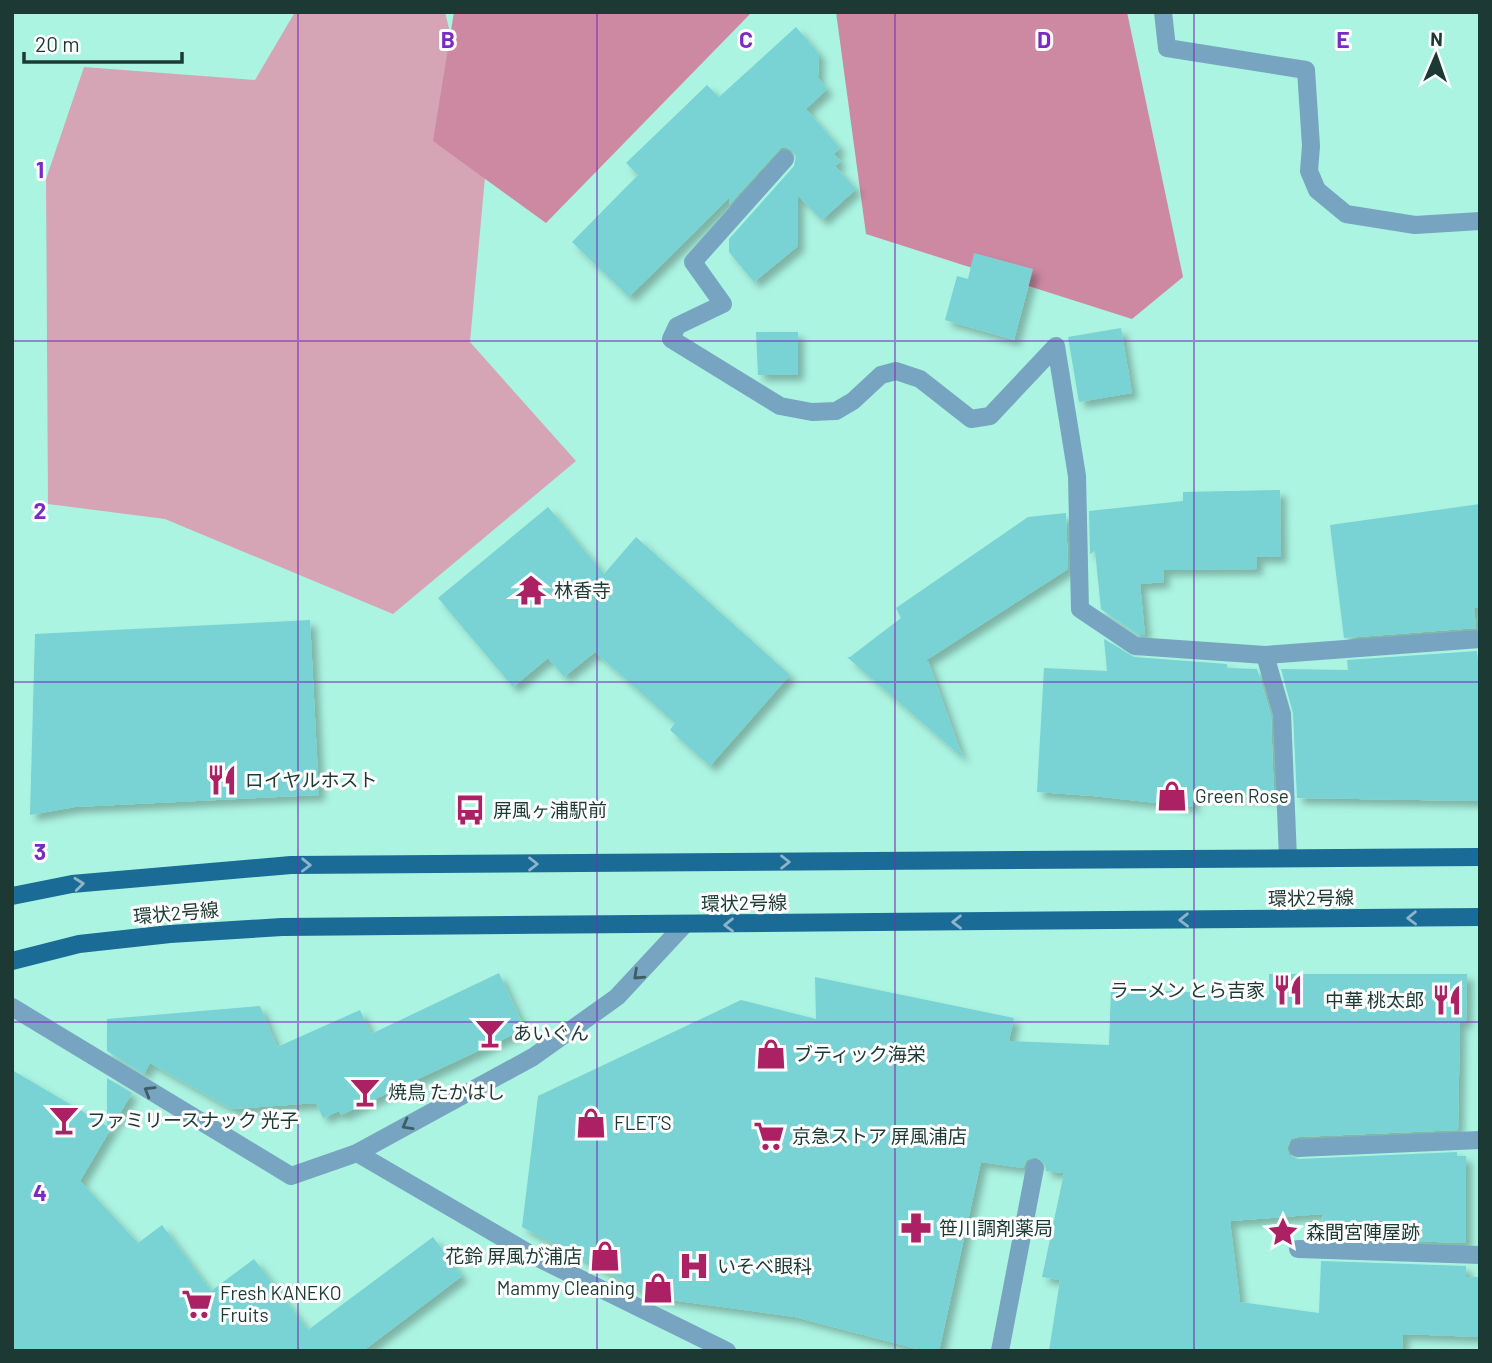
<svg xmlns="http://www.w3.org/2000/svg" width="1492" height="1363" font-family="Barlow,'Noto Sans JP',sans-serif">
  <defs>
    <filter id="shadow"><feDropShadow dx="6" dy="6" stdDeviation="3.5" flood-color="#0004"/></filter>
  </defs>
  <rect width="100%" height="100%" fill="#abf4e1"/>
  <!-- green -->
  <polygon fill="#d5a5b5" points="295,12 445,12 485,177 470,342 576,461 393,614 165,519 48,504 46,179 84,67 255,80"/>
  <!-- forest -->
  <g fill="#cc89a1">
    <polygon points="454,12 752,12 546,223 433,141"/>
    <polygon points="836,12 1127,12 1183,277 1132,319 866,234"/>
  </g>
  <!-- building -->
  <g fill="#79d2d4" filter="url(#shadow)">
    <polygon points="796,27 819,54 818,78 827,89 806,109 840,148 834,154 841,161 835,166 856,189 822,220 798,196 798,246 754,282 729,252 729,239 794,166 796,156 793,151 787,148 781,148 729,205 729,198 629,297 572,242 638,175 626,163 707,85 719,97"/>
    <polygon points="974,253 1033,269 1014,340 945,320 957,276 968,279"/>
    <polygon points="1121,328 1132,393 1079,402 1068,337"/>
    <polygon points="756,332 798,332 798,375 758,375"/>
    <polygon points="1280,490 1281,557 1257,557 1257,569 1163,570 1164,582 1140,584 1145,635 1139,635 1101,609 1095,551 1090,554 1089,511 1183,501 1183,492"/>
    <polygon points="1480,504 1480,607 1474,608 1476,628 1344,638 1330,525"/>
    <polygon points="548,507 604,574 636,537 790,675 710,766 670,730 675,723 595,652 564,677 548,658 513,687 438,598"/>
    <polygon points="1066,513 1068,569 925,661 928,661 963,758 847,657 850,657 901,618 896,608 1028,517"/>
    <polygon points="310,620 319,795 75,807 30,815 35,634"/>
    <polygon points="1104,639 1134,657 1227,664 1227,668 1257,669 1271,716 1274,798 1194,794 1193,807 1093,796 1037,792 1044,668 1107,671"/>
    <polygon points="1477,651 1480,685 1480,801 1297,798 1293,713 1281,669 1348,670 1347,660"/>
    <polygon points="499,973 525,1029 341,1115 339,1111 323,1118 316,1103 232,1109 150,1063 144,1074 107,1051 107,1019 260,1006 277,1047 360,1010 371,1034"/>
    <polygon points="1269,974 1467,974 1466,1022 1460,1022 1458,1130 1298,1137 1291,1139 1287,1148 1289,1155 1298,1159 1457,1152 1457,1156 1466,1156 1466,1243 1322,1238 1323,1214 1230,1221 1240,1302 1319,1313 1321,1261 1466,1266 1466,1277 1480,1277 1480,1337 1403,1334 1402,1351 1049,1351 1060,1280 1042,1277 1064,1173 1046,1171 1045,1164 1036,1157 1027,1160 1023,1168 981,1162 939,1351 925,1351 795,1317 656,1298 522,1227 538,1096 741,1000 816,1019 815,977 1014,1018 1009,1041 1109,1045 1111,989 1269,995"/>
    <polygon points="12,1070 107,1126 107,1078 132,1093 80,1181 138,1243 162,1225 211,1291 254,1259 308,1330 433,1237 462,1276 363,1351 12,1351"/>
  </g>
  <g fill="none" stroke-linecap="round" stroke-linejoin="round">
    <!-- minor -->
    <g stroke="#76a4c1" stroke-width="18">
      <polyline points="1163,12 1167,48 1306,70 1311,146 1309,171 1317,190 1346,214 1415,225 1480,221"/>
      <polyline points="785,159 693,262 723,304 677,326 671,339 780,406 812,412 836,411 853,401 881,375 896,371 920,379 971,419 990,416 1056,346 1077,476 1080,609 1135,646 1265,655 1480,639"/>
      <polyline points="1265,655 1282,714 1288,858"/>
      <polyline points="12,1007 291,1176 357,1153 533,1057 617,997 684,925"/>
      <polyline points="1298,1148 1480,1140"/>
      <polyline points="357,1153 532,1255 727,1351"/>
      <polyline points="1298,1249 1480,1255"/>
      <polyline points="1000,1351 1035,1168"/>
    </g>
    <!-- major -->
    <g stroke="#1a6b95" stroke-width="18">
      <polyline points="12,896 72,884 291,865 1480,857"/>
      <polyline points="12,961 79,944 170,934 282,927 1480,917"/>
    </g>
  </g>
  <!-- one-way arrows -->
  <defs><path id="oneway-chevron" d="M-2-3.5L2.5 0L-2 3.5" fill="none" stroke-width="1.6" stroke-linecap="round" stroke-linejoin="round" transform="scale(1.75)"/></defs>
  <g stroke="#8cb5ca">
    <use href="#oneway-chevron" transform="translate(785 862)"/>
    <use href="#oneway-chevron" transform="translate(533 864)"/>
    <use href="#oneway-chevron" transform="translate(306 865) rotate(1)"/>
    <use href="#oneway-chevron" transform="translate(79 884) rotate(-6)"/>
    <use href="#oneway-chevron" transform="translate(1412 918) rotate(179)"/>
    <use href="#oneway-chevron" transform="translate(1184 920) rotate(179)"/>
    <use href="#oneway-chevron" transform="translate(957 922) rotate(179)"/>
    <use href="#oneway-chevron" transform="translate(729 925) rotate(179)"/>
  </g>
  <g stroke="#3c5f65">
    <use href="#oneway-chevron" transform="translate(638 975) rotate(137)"/>
    <use href="#oneway-chevron" transform="translate(149 1091) rotate(-149)"/>
    <use href="#oneway-chevron" transform="translate(407 1125) rotate(151)"/>
  </g>
  <!-- grid -->
  <path fill="none" stroke="#7b2cbf" stroke-width="2" stroke-opacity="0.55" d="M298,12V1351M597,12V1351M895,12V1351M1194,12V1351M12,341H1480M12,682H1480M12,1022H1480"/>
  <!-- icons -->
  <defs>
    <g id="temple-bare" transform="scale(2.415)"><path d="M0-6L5-2H3V0L6.5 2.5H4V6H1.5V3h-3V6H-4V2.5H-6.5L-3 0V-2H-5Z" fill="#ab2164" stroke="#fff" stroke-width="2.5" paint-order="stroke"/></g>
    <g id="restaurant-bare" transform="scale(2.415)"><path d="M-5-6h1v4h1v-4h1v4h1v-4h1v5L-1.5 .5V6h-2V.5L-5-1ZM5-6V6H3V1.5H1.5Q1.5-4 5-6Z" fill="#ab2164" stroke="#fff" stroke-width="2.5" paint-order="stroke"/></g>
    <g id="shop-bare" transform="scale(2.415)"><path d="M-5-2.5h2.3a2.7 3.5 0 0 1 5.4 0H5L5.5 6h-11ZM-1.5-2.5h3a1.5 2.3 0 0 0-3 0Z" fill="#ab2164" stroke="#fff" stroke-width="2.5" paint-order="stroke"/></g>
    <g id="bus-bare" transform="scale(2.415)"><path d="M-5-6H5V4H4V6H2V4H-2V6H-4V4H-5ZM-3.5-4V0h7V-4ZM-3.5 1.2v1.5H-2V1.2ZM2 1.2v1.5H3.5V1.2Z" fill="#ab2164" stroke="#fff" stroke-width="2.5" paint-order="stroke"/></g>
    <g id="bar-bare" transform="scale(2.415)"><path d="M-6-5H6L.8 .8V4.5H3.5V6h-7V4.5H-.8V.8Z" fill="#ab2164" stroke="#fff" stroke-width="2.5" paint-order="stroke"/></g>
    <g id="supermarket-bare" transform="scale(2.415)"><path d="M-6-5.5h2.5l.6 2H6L4.5 2H-2.5L-4.4-4H-6ZM-1.5 3.2a1.3 1.3 0 1 0 .1 0ZM3 3.2a1.3 1.3 0 1 0 .1 0Z" fill="#ab2164" stroke="#fff" stroke-width="2.5" paint-order="stroke"/></g>
    <g id="pharmacy-bare" transform="scale(2.415)"><path d="M-2-6h4v4h4v4h-4v4h-4v-4h-4v-4h4Z" fill="#ab2164" stroke="#fff" stroke-width="2.5" paint-order="stroke"/></g>
    <g id="sight-bare" transform="scale(2.415)"><path d="M0-6L1.8-2.2L6-1.7L2.9 1.2L3.7 5.4L0 3.3L-3.7 5.4L-2.9 1.2L-6-1.7L-1.8-2.2Z" fill="#ab2164" stroke="#fff" stroke-width="2.5" paint-order="stroke"/></g>
    <g id="hospital-bare" transform="scale(2.415)"><path d="M-5-5h3v3.5h4V-5h3V5h-3V1.5h-4V5h-3Z" fill="#ab2164" stroke="#fff" stroke-width="2.5" paint-order="stroke"/></g>
  </defs>
  <g fill-rule="evenodd">
    <use href="#temple-bare" x="531" y="590"/>
    <use href="#restaurant-bare" x="222" y="780"/>
    <use href="#shop-bare" x="1172" y="796"/>
    <use href="#bus-bare" x="470" y="810"/>
    <use href="#restaurant-bare" x="1288" y="990"/>
    <use href="#restaurant-bare" x="1447" y="1000"/>
    <use href="#bar-bare" x="490" y="1033"/>
    <use href="#shop-bare" x="771" y="1054"/>
    <use href="#bar-bare" x="365" y="1092"/>
    <use href="#bar-bare" x="64" y="1120"/>
    <use href="#shop-bare" x="591" y="1123"/>
    <use href="#supermarket-bare" x="769" y="1136"/>
    <use href="#pharmacy-bare" x="916" y="1228"/>
    <use href="#sight-bare" x="1283" y="1232"/>
    <use href="#shop-bare" x="605" y="1256"/>
    <use href="#hospital-bare" x="694" y="1266"/>
    <use href="#shop-bare" x="658" y="1288"/>
    <use href="#supermarket-bare" x="197" y="1304"/>
  </g>
  <g text-anchor="middle" stroke-width="6" stroke-linejoin="round" paint-order="stroke">
    <!-- poi labels -->
    <g font-size="19" fill="#1c3a33" stroke="#fff" text-anchor="start">
      <text x="554" y="597">林香寺</text>
      <text x="245" y="787">ロイヤルホスト</text>
      <text x="1195" y="803">Green Rose</text>
      <text x="493" y="817">屏風ヶ浦駅前</text>
      <text x="1265" y="997" text-anchor="end">ラーメン とら吉家</text>
      <text x="1424" y="1007" text-anchor="end">中華 桃太郎</text>
      <text x="513" y="1040">あいぐん</text>
      <text x="794" y="1061">ブティック海栄</text>
      <text x="388" y="1099">焼鳥 たかはし</text>
      <text x="87" y="1127">ファミリースナック 光子</text>
      <text x="614" y="1130">FLET’S</text>
      <text x="792" y="1143">京急ストア 屏風浦店</text>
      <text x="939" y="1235">笹川調剤薬局</text>
      <text x="1306" y="1239">森間宮陣屋跡</text>
      <text x="582" y="1263" text-anchor="end">花鈴 屏風が浦店</text>
      <text x="717" y="1273">いそべ眼科</text>
      <text x="635" y="1295" text-anchor="end">Mammy Cleaning</text>
      <text x="220" y="1300">Fresh KANEKO<tspan x="220" dy="22">Fruits</tspan></text>
    </g>
    <!-- street labels -->
    <g font-size="19" fill="#1c3a33" stroke="#fff">
      <text transform="translate(1311 898) rotate(-1)" y="7">環状2号線</text>
      <text transform="translate(744 903) rotate(-1)" y="7">環状2号線</text>
      <text transform="translate(176 913) rotate(-5)" y="7">環状2号線</text>
    </g>
  </g>
  <g font-size="23" text-anchor="middle" font-weight="bold" fill="#7b2cbf" stroke="#fff" stroke-width="6" stroke-linejoin="round" paint-order="stroke">
    <text x="448" y="48">B</text>
    <text x="746" y="48">C</text>
    <text x="1044" y="48">D</text>
    <text x="1343" y="48">E</text>
    <text x="40" y="178">1</text>
    <text x="40" y="519">2</text>
    <text x="40" y="860">3</text>
    <text x="40" y="1201">4</text>
  </g>
  <!-- border -->
  <rect width="1492" height="1363" fill="none" stroke="#1c3a33" stroke-width="28"/>
  <!-- north arrow -->
  <g transform="translate(1436 56) rotate(2)" stroke="#ffffff" stroke-width="5" paint-order="stroke">
  <path d="M0-5L12 26L0 18L-12 26Z" fill="#1c3a33"/>
  <text y="-10" font-size="19" font-weight="bold" text-anchor="middle" fill="#1c3a33">N</text>
  </g>
  <!-- scale -->
  <path d="M24 52v10h158v-10" fill="none" stroke="#1c3a33" stroke-width="3.5"/>
  <text x="35" y="52" font-size="21" fill="#1c3a33" stroke="#ffffff" stroke-width="5" paint-order="stroke">20 m</text>
</svg>
